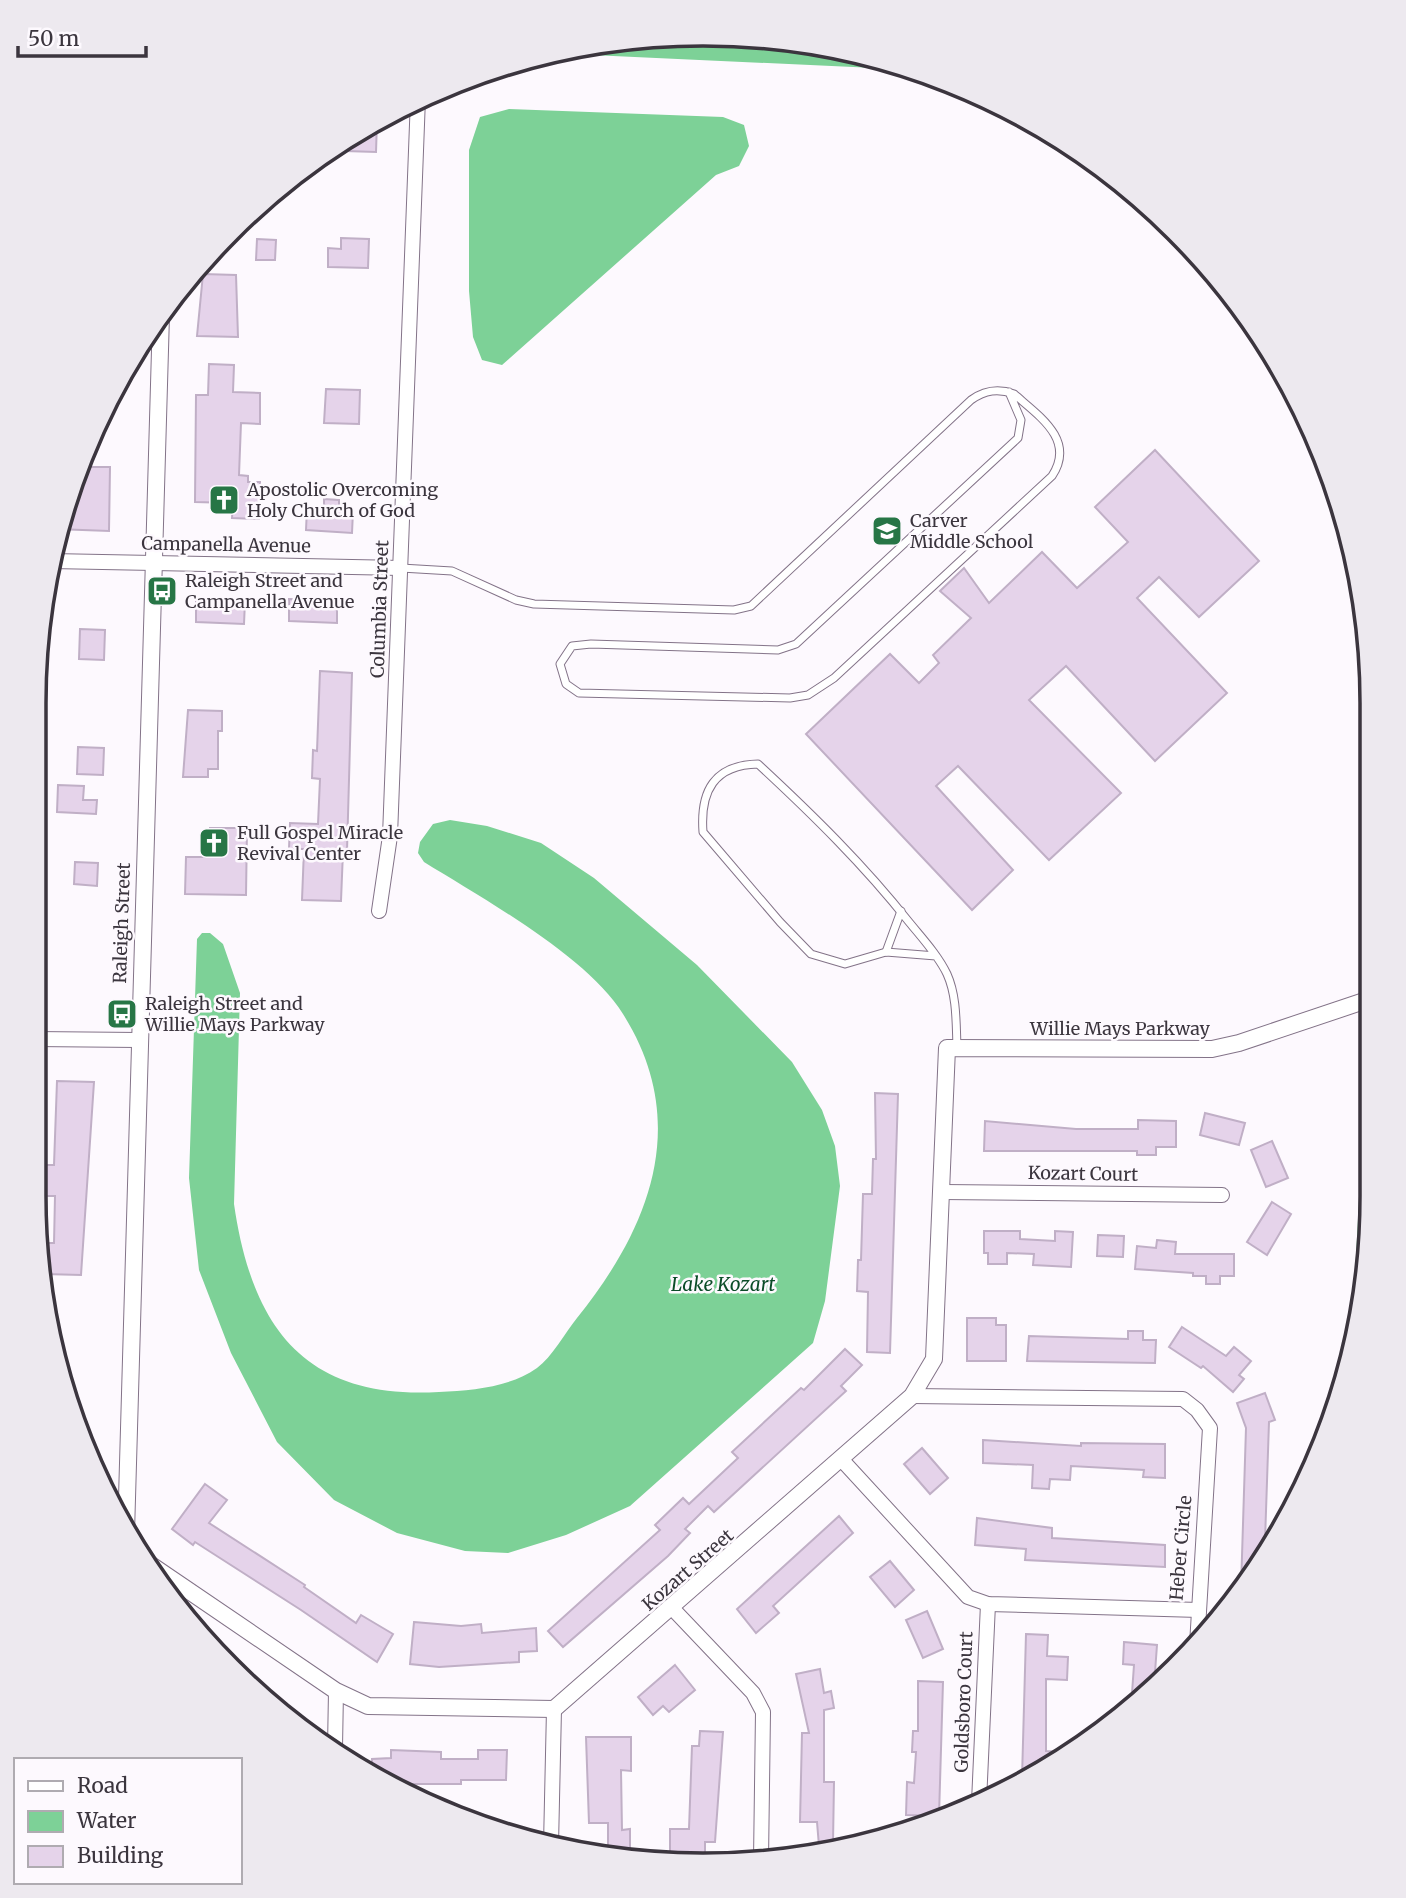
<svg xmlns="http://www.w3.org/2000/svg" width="1406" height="1898" font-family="Merriweather,serif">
  <rect width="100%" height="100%" fill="#fdf9fe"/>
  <!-- water -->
  <g fill="#7dd197">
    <polygon points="509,109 723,117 744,125 749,146 739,166 716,175 502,365 482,360 473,337 469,291 469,150 480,117"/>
    <path d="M450,820L487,826L541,843L594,878L697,965L792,1062L822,1110L835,1146L840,1186L825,1301L813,1343L630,1506L566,1535L508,1553L465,1551L397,1533L334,1500L277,1442L231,1353L199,1270L189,1178L197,939L202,933H210L223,944L240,993L234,1204C252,1328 305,1400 439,1392C473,1390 508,1388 537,1368C552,1357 565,1333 577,1318C651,1226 691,1122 623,1014C587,956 482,898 424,862L418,853L420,842L433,824Z"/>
  </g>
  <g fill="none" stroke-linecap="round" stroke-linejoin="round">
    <!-- canal -->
    <g stroke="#7dd197" stroke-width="18">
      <polyline points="592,46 875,59"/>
      <polyline points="1364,1274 1371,1146"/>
    </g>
  </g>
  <!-- building -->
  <g fill="#e5d3ea" stroke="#c0afc6" stroke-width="2">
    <polygon points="377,121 376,152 345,151 346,140"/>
    <polygon points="341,238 369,239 368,268 328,267 328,248 341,249"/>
    <polygon points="257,239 276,240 275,260 256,260"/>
    <polygon points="203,274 236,275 238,337 197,336"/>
    <polygon points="209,364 234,365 233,392 260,393 260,424 241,423 239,475 248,476 248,482 260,482 259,519 232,518 233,503 195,502 196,395 208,395"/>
    <polygon points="326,389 360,390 359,424 324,423"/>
    <polygon points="1155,450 1259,561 1199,617 1159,577 1137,598 1227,693 1155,761 1066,666 1029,700 1121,793 1049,860 958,766 936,786 1013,870 972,910 806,734 890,654 919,683 939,663 933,655 971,618 940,591 964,568 989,603 1042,552 1077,588 1128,542 1095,507"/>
    <polygon points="85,467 110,467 109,531 56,529"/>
    <polygon points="324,499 339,500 339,510 353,511 352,533 306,530 307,508 324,509"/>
    <polygon points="289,599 337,600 337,623 289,621"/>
    <polygon points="196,600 245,601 244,624 196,622"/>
    <polygon points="80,629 105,630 104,660 79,659"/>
    <polygon points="320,671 352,673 347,851 343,851 341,901 302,900 304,849 289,849 290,823 318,824 320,779 312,778 313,750 317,751"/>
    <polygon points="188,710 222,711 222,731 218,731 218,769 208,769 208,777 183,777"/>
    <polygon points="78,747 104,748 103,775 77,774"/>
    <polygon points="58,785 84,786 83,800 97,800 96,814 57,812"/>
    <polygon points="210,828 247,828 246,895 185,894 186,857 209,857"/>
    <polygon points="75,862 98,863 97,886 74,884"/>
    <polygon points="57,1081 94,1082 81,1275 44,1274 40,1243 54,1243 55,1196 45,1196 46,1165 54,1165"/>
    <polygon points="875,1093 898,1094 890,1353 867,1352 868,1292 857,1291 858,1260 861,1260 863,1194 872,1194 873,1159 876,1159"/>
    <polygon points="1205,1113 1245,1123 1239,1145 1200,1135"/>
    <polygon points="1138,1120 1176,1121 1176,1147 1156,1147 1156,1155 1137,1155 1137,1151 984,1151 985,1121 1076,1129 1138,1129"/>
    <polygon points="1272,1141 1288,1178 1266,1187 1251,1150"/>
    <polygon points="1272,1202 1291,1214 1267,1255 1247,1242"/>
    <polygon points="984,1231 1020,1231 1020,1239 1055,1241 1055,1231 1073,1232 1071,1267 1033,1265 1034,1254 1007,1253 1007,1264 988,1264 988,1253 984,1253"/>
    <polygon points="1098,1235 1124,1236 1123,1257 1097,1256"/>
    <polygon points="1157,1240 1176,1242 1175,1254 1234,1254 1234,1276 1220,1276 1220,1284 1206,1284 1206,1276 1193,1276 1193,1273 1135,1269 1137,1246 1156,1248"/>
    <polygon points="967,1318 996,1318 996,1325 1006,1325 1006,1361 967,1361"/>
    <polygon points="1182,1327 1226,1356 1234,1347 1251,1361 1239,1375 1244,1379 1233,1392 1203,1366 1201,1368 1169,1347"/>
    <polygon points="1128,1331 1143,1331 1143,1340 1156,1340 1155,1363 1027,1361 1029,1336 1128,1339"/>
    <polygon points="845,1349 862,1365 841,1386 846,1391 714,1512 708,1506 685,1529 690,1533 668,1556 563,1647 548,1631 660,1530 655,1525 683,1498 689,1504 738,1458 732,1452 801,1388 804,1390"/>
    <polygon points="1265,1393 1275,1420 1269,1422 1265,1541 1275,1541 1241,1588 1246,1428 1237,1403"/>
    <polygon points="983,1440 1081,1446 1081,1443 1165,1444 1165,1478 1143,1477 1144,1470 1071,1466 1070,1480 1050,1479 1049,1489 1032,1488 1033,1465 983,1463"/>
    <polygon points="922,1448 948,1478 930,1494 904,1464"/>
    <polygon points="205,1484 227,1500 209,1523 305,1585 304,1587 356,1623 361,1615 393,1634 377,1662 301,1610 195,1542 193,1545 172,1529"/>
    <polygon points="839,1516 853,1533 773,1606 779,1613 756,1633 737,1609"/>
    <polygon points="977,1518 1052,1528 1052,1538 1165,1545 1165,1567 1025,1560 1026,1549 975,1545"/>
    <polygon points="890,1561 914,1590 895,1607 870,1577"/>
    <polygon points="927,1611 943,1649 923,1658 906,1620"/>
    <polygon points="414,1622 461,1626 481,1624 482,1633 536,1628 537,1651 519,1652 519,1662 439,1667 410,1664"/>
    <polygon points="1026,1634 1048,1635 1047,1656 1068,1657 1067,1680 1046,1679 1046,1751 1066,1752 1022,1778"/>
    <polygon points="1124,1642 1157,1645 1154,1686 1131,1707 1134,1665 1123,1664"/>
    <polygon points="675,1665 695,1690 669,1712 663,1706 653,1715 638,1697"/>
    <polygon points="820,1669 824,1693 831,1691 834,1708 824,1710 824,1782 834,1782 833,1843 819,1846 817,1822 800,1822 802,1733 809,1733 796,1674"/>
    <polygon points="918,1681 943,1682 939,1816 906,1815 907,1782 914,1783 916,1752 912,1752 913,1731 918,1731"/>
    <polygon points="700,1731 723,1732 715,1842 705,1842 705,1861 670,1858 670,1829 689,1829 692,1746 699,1746"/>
    <polygon points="586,1737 631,1737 631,1771 621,1770 622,1830 630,1829 630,1856 608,1854 608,1823 589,1823"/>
    <polygon points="391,1750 441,1752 441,1759 478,1759 478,1750 507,1750 506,1780 461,1780 461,1784 411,1784 411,1787 394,1787 372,1772 372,1759 391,1758"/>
  </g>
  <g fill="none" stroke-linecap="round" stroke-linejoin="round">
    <!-- service casing -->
    <g stroke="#837388" stroke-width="9">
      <g id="service">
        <path d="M401,568L452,571L516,600L534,604L734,610L751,606L971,400C985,390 998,388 1014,394C1039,416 1076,440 1052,476L834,678L808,695L790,698L579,693L566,684L560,664L572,646L591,644L778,650L796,644L1018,438L1021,420L1009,392"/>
        <polyline points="886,952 901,911"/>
        <path d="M936,956L886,952L845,964L811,954L780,922L703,832C700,791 714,765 758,764C812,814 864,865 909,922C922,938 938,955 947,974C957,996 956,1023 957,1047"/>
      </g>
    </g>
    <!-- minor casing -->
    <g stroke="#837388" stroke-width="16">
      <g id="minor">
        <polyline points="51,561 401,568"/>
        <polyline points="379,911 390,836 418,98"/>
        <polyline points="34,1039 138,1040"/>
        <polyline points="943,1192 1222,1195"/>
        <polyline points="912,1396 1183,1399 1197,1410 1210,1428 1197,1645"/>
        <polyline points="842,1460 968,1597 988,1604 1199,1610"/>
        <polyline points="673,1609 753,1693 763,1712 761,1860"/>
        <polyline points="335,1747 336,1691"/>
        <polyline points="979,1802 988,1604"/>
        <polyline points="551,1845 554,1709"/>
      </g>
    </g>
    <!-- tertiary casing -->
    <g stroke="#837388" stroke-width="18">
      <g id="tertiary">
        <polyline points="126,1533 161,315"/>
        <polyline points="151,1565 336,1691 368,1706 554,1709 912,1396 934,1359 947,1048 1212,1049 1239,1043 1370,999"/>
      </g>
    </g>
    <!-- service -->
    <use href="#service" stroke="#fff" stroke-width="7"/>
    <!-- minor -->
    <use href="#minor" stroke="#fff" stroke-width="14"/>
    <!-- tertiary -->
    <use href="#tertiary" stroke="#fff" stroke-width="16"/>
  </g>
  <!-- icons -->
  <defs>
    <g id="church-square" transform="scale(1.575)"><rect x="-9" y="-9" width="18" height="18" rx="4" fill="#277646" stroke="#fdf9fe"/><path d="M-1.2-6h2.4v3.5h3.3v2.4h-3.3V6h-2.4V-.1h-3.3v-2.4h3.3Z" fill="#fff"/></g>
    <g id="school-square" transform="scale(1.575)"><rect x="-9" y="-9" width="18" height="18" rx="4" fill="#277646" stroke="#fdf9fe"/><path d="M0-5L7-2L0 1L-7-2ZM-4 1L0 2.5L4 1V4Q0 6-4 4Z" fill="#fff"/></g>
    <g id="bus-square" transform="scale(1.575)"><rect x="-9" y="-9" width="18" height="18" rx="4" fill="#277646" stroke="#fdf9fe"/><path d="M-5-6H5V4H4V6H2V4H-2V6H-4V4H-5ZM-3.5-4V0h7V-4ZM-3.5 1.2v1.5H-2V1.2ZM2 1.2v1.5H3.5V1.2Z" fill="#fff"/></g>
  </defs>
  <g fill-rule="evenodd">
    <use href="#church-square" x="224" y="500"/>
    <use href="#school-square" x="887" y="531"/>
    <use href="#bus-square" x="162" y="591"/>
    <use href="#church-square" x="214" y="843"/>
    <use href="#bus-square" x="122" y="1014"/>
  </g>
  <g text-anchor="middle" stroke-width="5" stroke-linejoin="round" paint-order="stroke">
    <!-- poi labels -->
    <g font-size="18" fill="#3b353e" stroke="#fdf9fe" text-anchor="start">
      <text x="247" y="496">Apostolic Overcoming<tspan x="247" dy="21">Holy Church of God</tspan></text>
      <text x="910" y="527">Carver<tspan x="910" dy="21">Middle School</tspan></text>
      <text x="185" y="587">Raleigh Street and<tspan x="185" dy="21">Campanella Avenue</tspan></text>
      <text x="237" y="839">Full Gospel Miracle<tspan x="237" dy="21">Revival Center</tspan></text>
      <text x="145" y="1010">Raleigh Street and<tspan x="145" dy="21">Willie Mays Parkway</tspan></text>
    </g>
    <!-- street labels -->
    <g font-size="18" fill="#3b353e" stroke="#fdf9fe">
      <text transform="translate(226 545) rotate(1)" y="6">Campanella Avenue</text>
      <text transform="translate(380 609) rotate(-88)" y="6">Columbia Street</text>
      <text transform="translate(122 923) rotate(-88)" y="6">Raleigh Street</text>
      <text x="1120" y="1035">Willie Mays Parkway</text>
      <text transform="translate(1083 1174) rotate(1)" y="6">Kozart Court</text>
      <text transform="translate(1181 1548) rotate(-85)" y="6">Heber Circle</text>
      <text transform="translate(688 1570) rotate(-41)" y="6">Kozart Street</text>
      <text transform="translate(964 1702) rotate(-88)" y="6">Goldsboro Court</text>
    </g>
    <!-- water labels -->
    <g font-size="19" font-style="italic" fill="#0b4c28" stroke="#fdf9fe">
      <text x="723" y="1291">Lake Kozart</text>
    </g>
  </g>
  <!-- crop -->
  <path d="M0 0H1406V1898H0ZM703 46H703A657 657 0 0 1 1360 703V1196A657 657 0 0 1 703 1853H703A657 657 0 0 1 46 1196V703A657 657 0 0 1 703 46Z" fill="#ede9ef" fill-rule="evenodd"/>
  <path fill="none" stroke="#3b353e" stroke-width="3.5" d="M703 46H703A657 657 0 0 1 1360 703V1196A657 657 0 0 1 703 1853H703A657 657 0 0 1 46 1196V703A657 657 0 0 1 703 46Z"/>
  <!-- legend -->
  <rect x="14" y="1758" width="228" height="126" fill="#fdf9fe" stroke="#afabb1" stroke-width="2"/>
  <rect x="28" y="1781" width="35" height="10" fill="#ffffff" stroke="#afabb1" stroke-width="2"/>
  <text x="77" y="1793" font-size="21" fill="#3b353e">Road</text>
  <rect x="28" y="1811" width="35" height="21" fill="#7dd197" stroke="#afabb1" stroke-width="2"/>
  <text x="77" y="1828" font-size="21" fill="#3b353e">Water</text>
  <rect x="28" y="1846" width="35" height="21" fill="#e5d3ea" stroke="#afabb1" stroke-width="2"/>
  <text x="77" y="1863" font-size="21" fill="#3b353e">Building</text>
  <!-- scale -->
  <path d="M18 46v10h128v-10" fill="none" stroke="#3b353e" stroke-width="3.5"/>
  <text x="28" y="46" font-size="21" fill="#3b353e" stroke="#fdf9fe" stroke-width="5" paint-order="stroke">50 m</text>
</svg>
